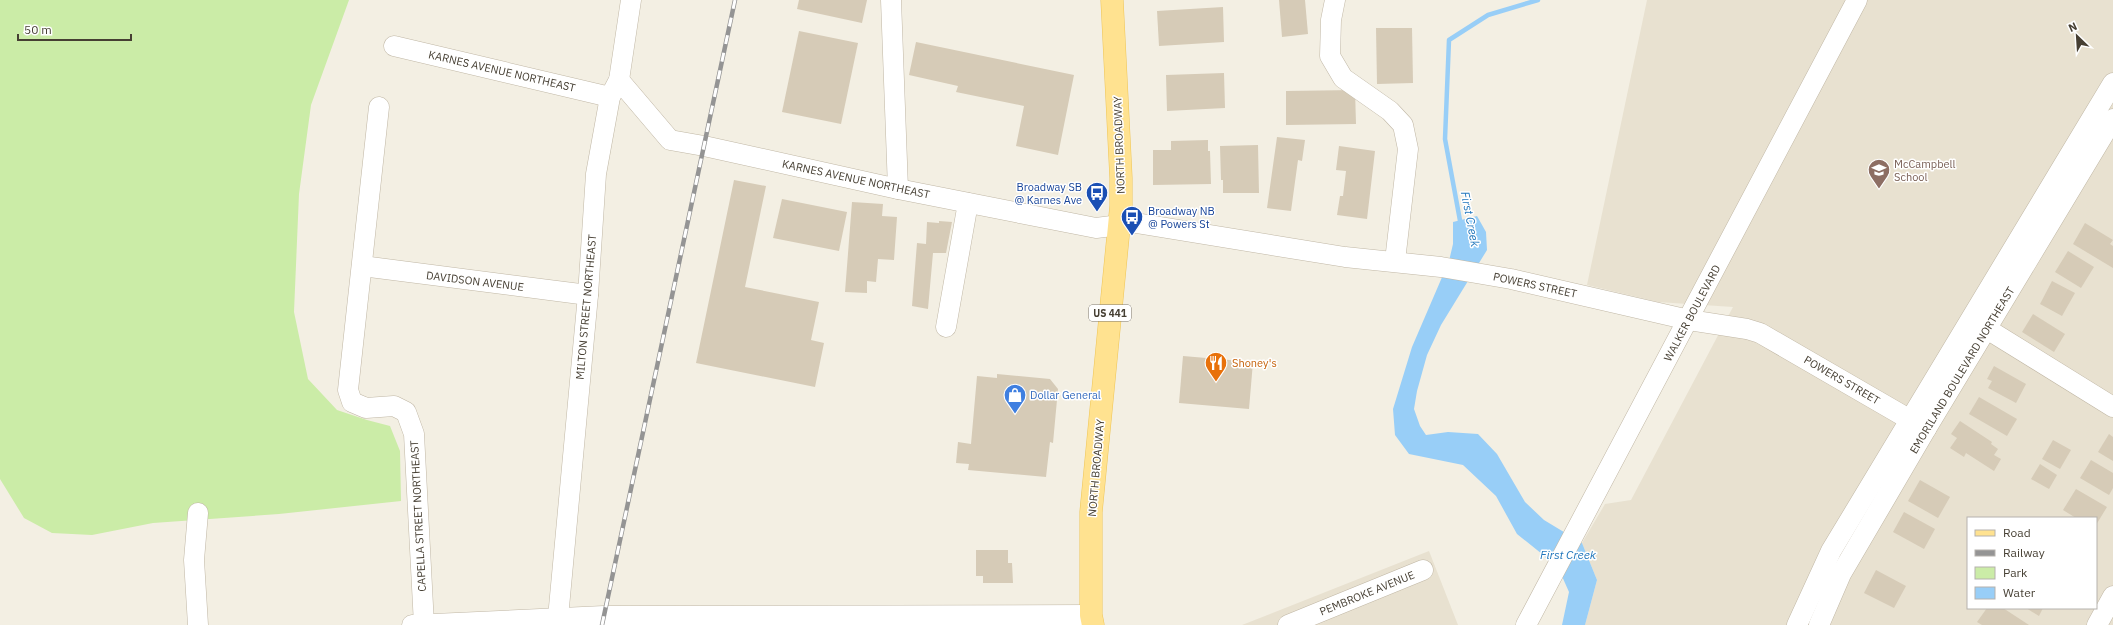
<svg xmlns="http://www.w3.org/2000/svg" width="2113" height="625" font-family="'IBM Plex Sans',sans-serif">
  <rect width="100%" height="100%" fill="#f3efe3"/>
  <!-- residential -->
  <g fill="#e8e1d0" fill-rule="evenodd">
    <path d="M1647,0H2113V625H1585L1597,580L1582,543L1605,504L1631,500L1733,307L1658,302L1587,285ZM1968,518H2096V608H1968Z"/>
    <polygon points="1429,551 1458,625 1242,625"/>
  </g>
  <!-- green -->
  <polygon fill="#cbeca7" points="0,0 349,0 311,105 299,194 294,312 308,379 337,410 367,420 390,426 400,451 401,501 279,514 153,523 92,535 52,533 24,518 0,479"/>
  <!-- water -->
  <polygon fill="#98cef7" points="1477,216 1486,232 1487,250 1441,325 1427,355 1417,391 1414,409 1420,426 1426,435 1448,432 1478,434 1497,454 1525,502 1544,520 1582,543 1597,580 1585,625 1562,625 1569,592 1561,574 1542,554 1517,534 1496,496 1463,465 1409,454 1395,435 1393,409 1412,347 1449,261 1453,244 1453,222"/>
  <g fill="none" stroke-linecap="round" stroke-linejoin="round">
    <!-- stream -->
    <polyline stroke="#98cef7" stroke-width="4.5" points="1461,226 1445,139 1449,40 1488,15 1538,0"/>
  </g>
  <!-- building -->
  <g fill="#d6cbb7">
    <polygon points="799,0 867,0 862,23 797,9"/>
    <polygon points="1279,0 1305,0 1308,34 1282,37"/>
    <polygon points="1223,7 1224,42 1159,46 1157,11"/>
    <polygon points="1376,28 1412,28 1413,83 1377,84"/>
    <polygon points="799,31 858,43 841,124 782,112"/>
    <polygon points="916,42 1074,75 1058,155 1016,146 1024,106 956,92 958,86 909,75"/>
    <polygon points="1224,73 1225,108 1167,111 1166,75"/>
    <polygon points="1355,90 1356,124 1286,125 1286,91"/>
    <polygon points="1277,137 1305,140 1302,161 1298,160 1291,211 1267,208"/>
    <polygon points="1208,140 1208,151 1210,151 1211,184 1153,185 1153,150 1171,150 1171,141"/>
    <polygon points="1258,145 1259,193 1223,193 1223,180 1221,180 1220,146"/>
    <polygon points="1339,146 1375,151 1367,219 1337,215 1340,196 1343,196 1346,171 1336,170"/>
    <polygon points="734,180 766,186 745,287 819,302 811,340 824,343 815,387 696,363"/>
    <polygon points="782,199 847,212 839,251 773,238"/>
    <polygon points="852,202 883,204 882,216 897,217 894,260 878,259 876,282 867,281 867,293 845,292"/>
    <polygon points="939,221 952,222 946,253 933,253 928,309 912,306 917,243 926,244 927,222 939,223"/>
    <polygon points="2085,223 2113,240 2110,244 2113,246 2113,268 2073,244"/>
    <polygon points="2068,251 2094,267 2081,288 2055,272"/>
    <polygon points="2052,281 2075,293 2062,316 2040,304"/>
    <polygon points="2033,314 2065,334 2054,352 2022,332"/>
    <polygon points="1183,356 1253,362 1249,409 1179,403"/>
    <polygon points="1994,366 2026,384 2016,403 1988,388 1992,381 1987,379"/>
    <polygon points="997,374 1050,379 1058,389 1053,443 1050,442 1046,477 968,470 969,464 956,463 958,442 971,444 977,376 997,378"/>
    <polygon points="1979,397 2017,419 2007,436 1969,414"/>
    <polygon points="1960,421 1992,442 1991,444 1998,449 1994,455 2001,459 1994,471 1966,453 1964,457 1950,448 1957,438 1951,434"/>
    <polygon points="2109,434 2113,437 2113,461 2098,452"/>
    <polygon points="2053,440 2071,450 2060,469 2042,459"/>
    <polygon points="2091,460 2113,473 2113,488 2109,495 2080,478"/>
    <polygon points="2040,464 2057,475 2049,489 2031,479"/>
    <polygon points="1920,480 1950,497 1938,518 1908,501"/>
    <polygon points="2076,489 2107,507 2096,525 2096,518 2076,518 2063,510"/>
    <polygon points="1904,512 1935,529 1924,549 1893,532"/>
    <polygon points="976,550 1008,550 1008,563 1012,563 1013,583 983,583 983,576 976,576"/>
    <polygon points="1876,570 1906,586 1894,608 1864,593"/>
    <polygon points="1987,608 2003,608 2029,625 1982,625 1977,622"/>
    <polygon points="2026,608 2043,608 2039,616"/>
  </g>
  <g fill="none" stroke-linecap="round" stroke-linejoin="round">
    <!-- minor casing -->
    <g stroke="#c0b7a5" stroke-width="21">
      <g id="minor">
        <polyline points="891,0 898,189"/>
        <polyline points="1335,0 1331,20 1330,56 1343,78 1390,111 1403,125 1408,149 1395,261"/>
        <polyline points="394,46 610,97"/>
        <polyline points="619,80 670,140 704,146 898,189 1096,228 1136,223 1345,257 1441,267 1511,279 1689,320 1747,329 1760,333 1926,429"/>
        <polyline points="379,107 348,390 352,402 366,408 394,406 406,412 414,434 424,625"/>
        <polyline points="362,266 588,295"/>
        <polyline points="946,327 968,203"/>
        <polyline points="1987,329 2113,407"/>
        <polyline points="558,618 588,295 596,174 610,97 619,80 631,0"/>
        <polyline points="198,625 194,560 198,513"/>
        <polyline points="412,625 604,616 1091,615"/>
        <polyline points="1288,625 1423,570"/>
        <polyline points="1526,625 1857,0"/>
        <polyline points="1797,625 1831,551 2113,83"/>
        <polyline points="1819,625 1841,574 1926,429 2113,119"/>
        <polyline points="2097,625 2113,596"/>
      </g>
    </g>
    <!-- major casing -->
    <g stroke="#efc555" stroke-width="23">
      <polyline id="major" points="1093,625 1091,615 1091,512 1121,206 1121,178 1112,0"/>
    </g>
    <!-- minor -->
    <use href="#minor" stroke="#fff" stroke-width="20"/>
    <!-- major -->
    <use href="#major" stroke="#ffe290" stroke-width="22"/>
    <!-- rail casing -->
    <g stroke="#949494" stroke-width="4.5">
      <polyline id="rail" points="602,625 735,0"/>
    </g>
    <!-- rail -->
    <use href="#rail" stroke="#fff" stroke-width="3" stroke-dasharray="9" stroke-linecap="butt"/>
  </g>
  <!-- icons -->
  <defs>
    <g id="school-pin" transform="scale(1.15)"><path d="M0 17L-7.5 6A9.5 9.5 0 1 1 7.5 6Z" fill="#8d6e63" stroke="#fff"/><path d="M0-5L7-2L0 1L-7-2ZM-4 1L0 2.5L4 1V4Q0 6-4 4Z" fill="#fff"/></g>
    <g id="bus-pin" transform="scale(1.15)"><path d="M0 17L-7.5 6A9.5 9.5 0 1 1 7.5 6Z" fill="#1a4fb4" stroke="#fff"/><path d="M-5-6H5V4H4V6H2V4H-2V6H-4V4H-5ZM-3.5-4V0h7V-4ZM-3.5 1.2v1.5H-2V1.2ZM2 1.2v1.5H3.5V1.2Z" fill="#fff"/></g>
    <g id="restaurant-pin" transform="scale(1.15)"><path d="M0 17L-7.5 6A9.5 9.5 0 1 1 7.5 6Z" fill="#e8710a" stroke="#fff"/><path d="M-5-6h1v4h1v-4h1v4h1v-4h1v5L-1.5 .5V6h-2V.5L-5-1ZM5-6V6H3V1.5H1.5Q1.5-4 5-6Z" fill="#fff"/></g>
    <g id="shop-pin" transform="scale(1.15)"><path d="M0 17L-7.5 6A9.5 9.5 0 1 1 7.5 6Z" fill="#3f7fe0" stroke="#fff"/><path d="M-5-2.5h2.3a2.7 3.5 0 0 1 5.4 0H5L5.5 6h-11ZM-1.5-2.5h3a1.5 2.3 0 0 0-3 0Z" fill="#fff"/></g>
  </defs>
  <g fill-rule="evenodd">
    <use href="#school-pin" x="1879" y="170"/>
    <use href="#bus-pin" x="1097" y="193"/>
    <use href="#bus-pin" x="1132" y="217"/>
    <use href="#restaurant-pin" x="1216" y="363"/>
    <use href="#shop-pin" x="1015" y="395"/>
  </g>
  <g text-anchor="middle" stroke-width="3" stroke-linejoin="round" paint-order="stroke">
    <!-- shield labels -->
    <rect fill="#fff" stroke="#7e7970" stroke-width="1" x="1089" y="305" width="42" height="16" rx="3"/>
    <g font-size="10" font-weight="bold" fill="#463f33">
      <text x="1110" y="317">US 441</text>
    </g>
    <!-- street labels -->
    <g font-size="11" fill="#463f33" stroke="#fff">
      <text transform="translate(502 71) rotate(13)" y="4">KARNES AVENUE NORTHEAST</text>
      <text transform="translate(1119 145) rotate(-92)" y="4">NORTH BROADWAY</text>
      <text transform="translate(856 179) rotate(12)" y="4">KARNES AVENUE NORTHEAST</text>
      <text transform="translate(475 281) rotate(7)" y="4">DAVIDSON AVENUE</text>
      <text transform="translate(1535 285) rotate(12)" y="4">POWERS STREET</text>
      <text transform="translate(586 307) rotate(-85)" y="4">MILTON STREET NORTHEAST</text>
      <text transform="translate(1692 313) rotate(-62)" y="4">WALKER BOULEVARD</text>
      <text transform="translate(1962 370) rotate(-59)" y="4">EMORILAND BOULEVARD NORTHEAST</text>
      <text transform="translate(1842 380) rotate(30)" y="4">POWERS STREET</text>
      <text transform="translate(1096 468) rotate(-85)" y="4">NORTH BROADWAY</text>
      <text transform="translate(418 516) rotate(-93)" y="4">CAPELLA STREET NORTHEAST</text>
      <text transform="translate(1367 593) rotate(-22)" y="4">PEMBROKE AVENUE</text>
    </g>
    <!-- education labels -->
    <g font-size="11" fill="#785e54" stroke="#fff" text-anchor="start">
      <text x="1894" y="168">McCampbell<tspan x="1894" dy="13">School</tspan></text>
    </g>
    <!-- transit labels -->
    <g font-size="11" fill="#164399" stroke="#fff" text-anchor="end">
      <text x="1082" y="191">Broadway SB<tspan x="1082" dy="13">@ Karnes Ave</tspan></text>
      <text x="1148" y="215" text-anchor="start">Broadway NB<tspan x="1148" dy="13">@ Powers St</tspan></text>
    </g>
    <!-- food labels -->
    <g font-size="11" fill="#c56008" stroke="#fff" text-anchor="start">
      <text x="1232" y="367">Shoney's</text>
    </g>
    <!-- shop labels -->
    <g font-size="11" fill="#366cbe" stroke="#fff" text-anchor="start">
      <text x="1030" y="399">Dollar General</text>
    </g>
    <!-- water labels -->
    <g font-size="12" font-style="italic" fill="#2277bc" stroke="#fff">
      <text transform="translate(1470 219) rotate(79)" y="4">First Creek</text>
      <text x="1568" y="559">First Creek</text>
    </g>
  </g>
  <!-- legend -->
  <rect x="1967" y="517" width="130" height="92" fill="#ffffff" stroke="#b5b2ad"/>
  <rect x="1975" y="530" width="20" height="6" fill="#ffe290" stroke="#b5b2ad"/>
  <text x="2003" y="537" font-size="12" fill="#463f33">Road</text>
  <rect x="1975" y="550" width="20" height="6" fill="#949494" stroke="#b5b2ad"/>
  <text x="2003" y="557" font-size="12" fill="#463f33">Railway</text>
  <rect x="1975" y="567" width="20" height="12" fill="#cbeca7" stroke="#b5b2ad"/>
  <text x="2003" y="577" font-size="12" fill="#463f33">Park</text>
  <rect x="1975" y="587" width="20" height="12" fill="#98cef7" stroke="#b5b2ad"/>
  <text x="2003" y="597" font-size="12" fill="#463f33">Water</text>
  <!-- north arrow -->
  <g transform="translate(2077 36) rotate(335)" stroke="#ffffff" stroke-width="3" paint-order="stroke">
  <path d="M0-3L7 15L0 10L-7 15Z" fill="#463f33"/>
  <text y="-6" font-size="11" font-weight="bold" text-anchor="middle" fill="#463f33">N</text>
  </g>
  <!-- scale -->
  <path d="M18 34v6h113v-6" fill="none" stroke="#463f33" stroke-width="2"/>
  <text x="24" y="34" font-size="12" fill="#463f33" stroke="#ffffff" stroke-width="3" paint-order="stroke">50 m</text>
</svg>
